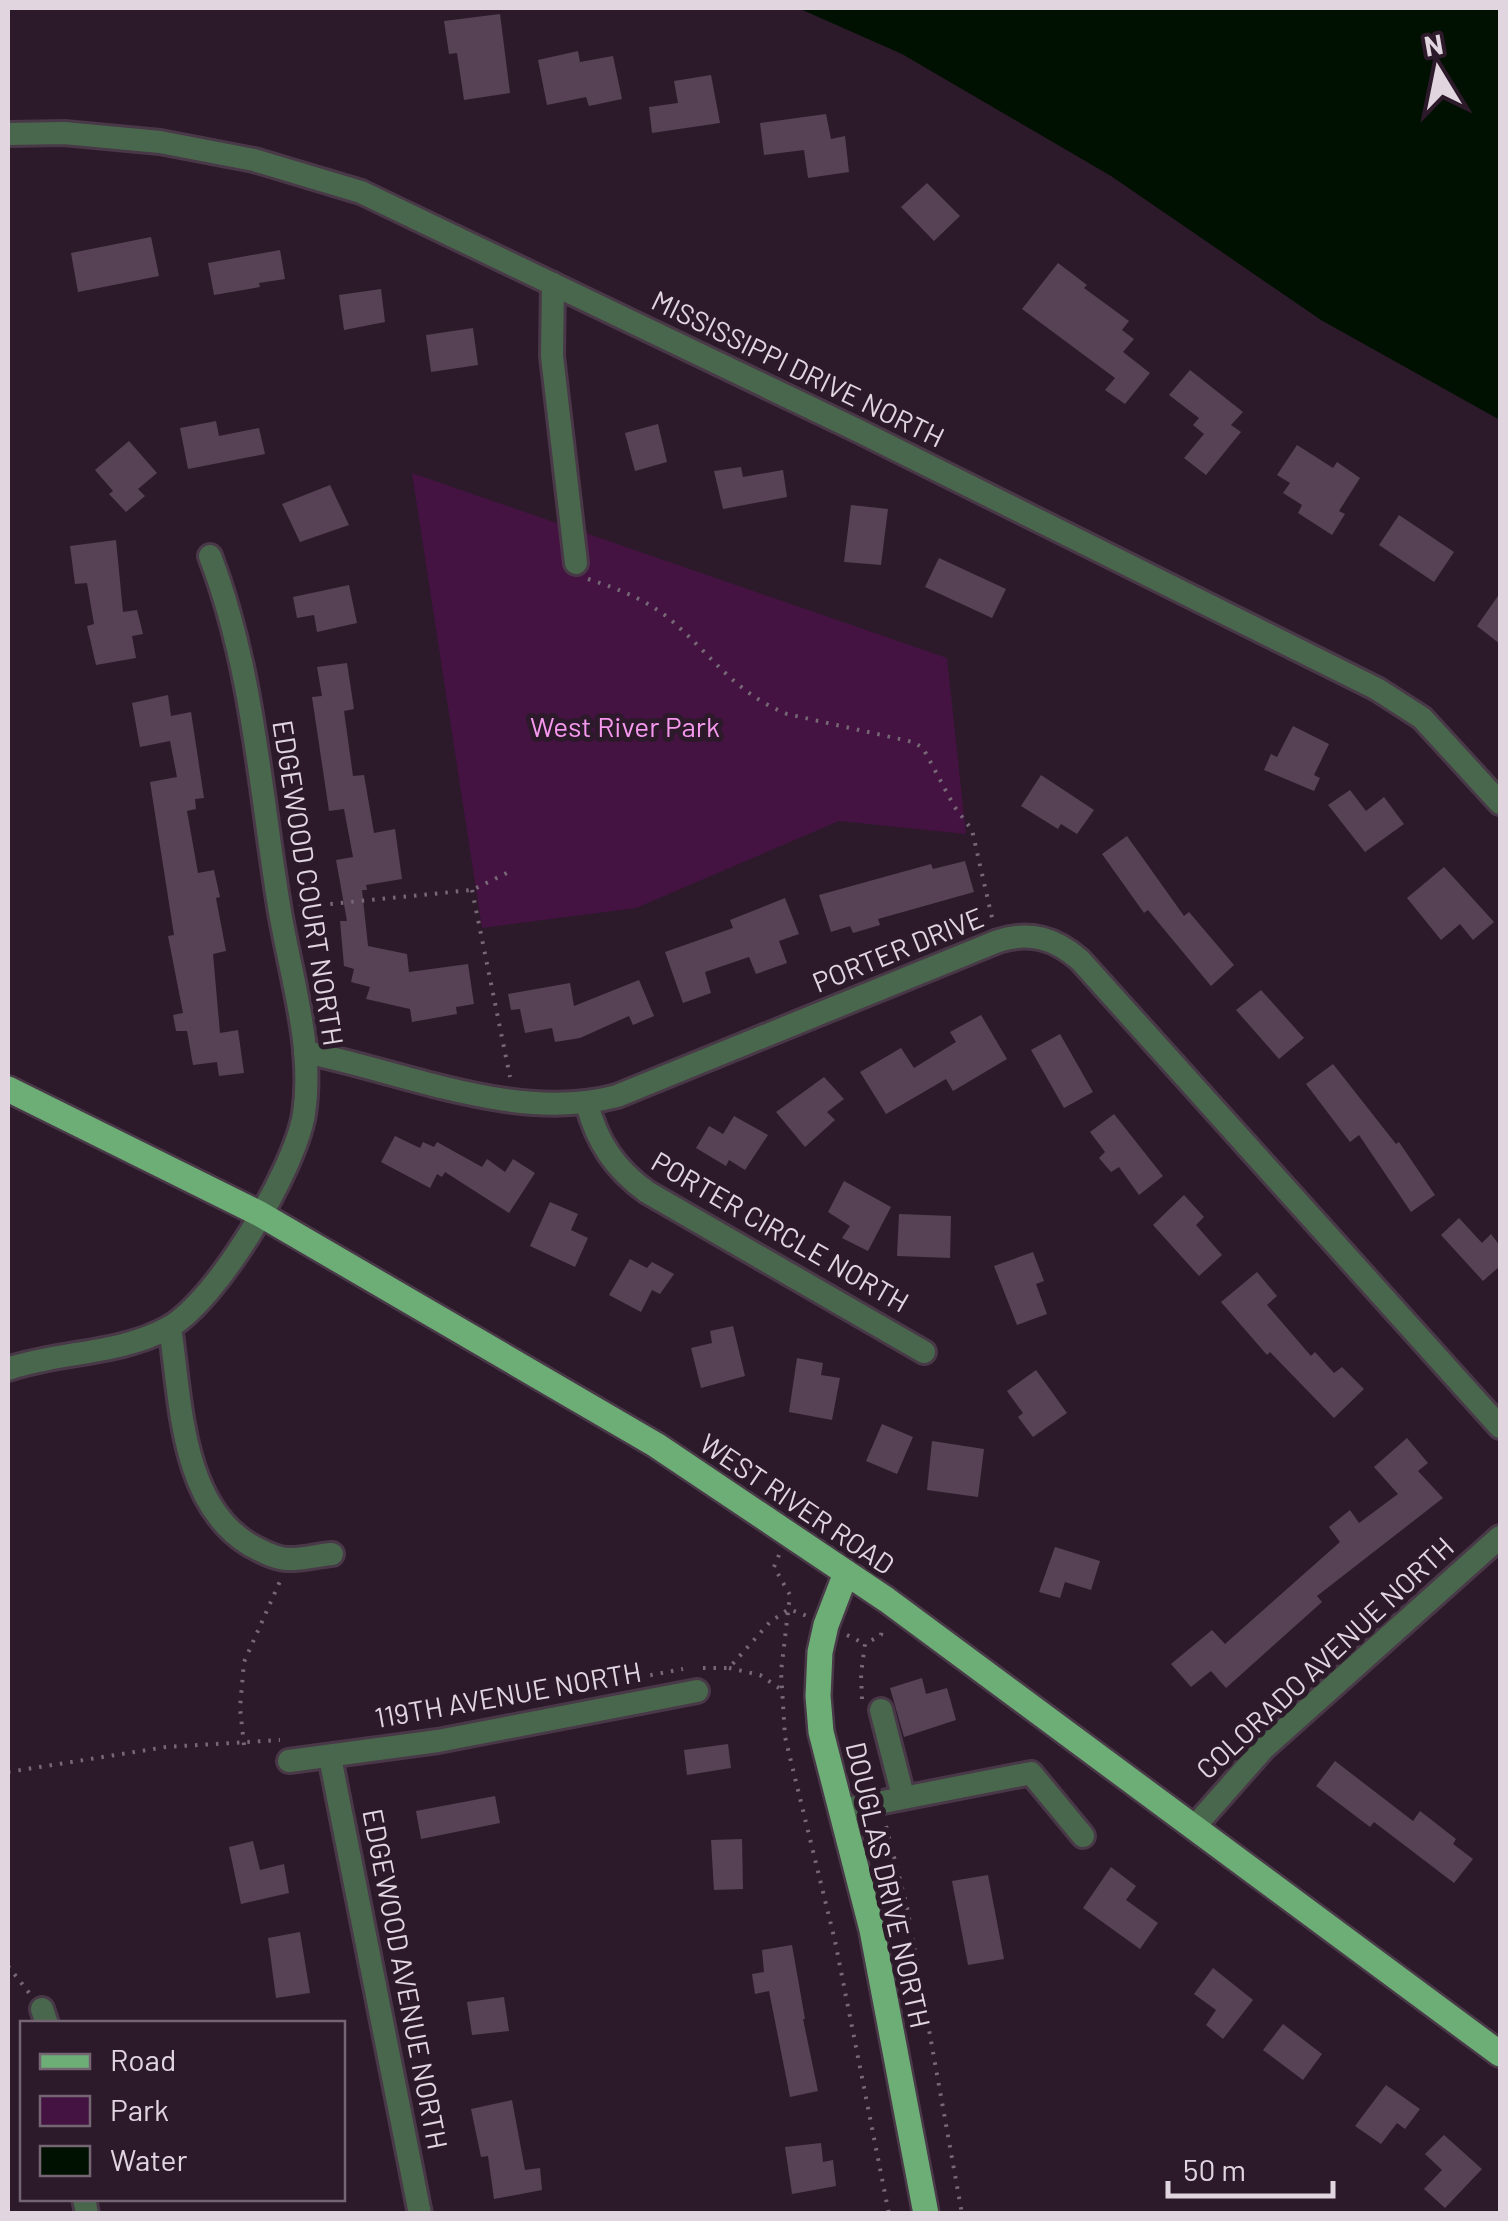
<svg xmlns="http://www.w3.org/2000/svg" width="1508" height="2221" font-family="Barlow,sans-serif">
  <rect width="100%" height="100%" fill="#2c1a2a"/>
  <!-- green -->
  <polygon fill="#441342" points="412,473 947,658 966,834 839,821 636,908 482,928"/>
  <!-- water -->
  <polygon fill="#001101" points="798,8 1500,8 1500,420 1321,320 1111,176 902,54"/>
  <!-- building -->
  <g fill="#564254">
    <polygon points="500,14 510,93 464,100 457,53 449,54 444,21"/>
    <polygon points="578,51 580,62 613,56 622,99 589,106 586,97 547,105 538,60"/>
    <polygon points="711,75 720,123 652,133 649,107 678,103 674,81"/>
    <polygon points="826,114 831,139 845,136 849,172 808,178 804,150 764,155 760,123"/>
    <polygon points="927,183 960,216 934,241 901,207"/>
    <polygon points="151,237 159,276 78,292 71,253"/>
    <polygon points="280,250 285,279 259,283 260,287 214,295 208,263"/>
    <polygon points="1058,263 1087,285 1084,288 1129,321 1122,330 1134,339 1123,352 1150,373 1125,404 1105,390 1115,378 1022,309"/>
    <polygon points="381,289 385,322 344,330 339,295"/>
    <polygon points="473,328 478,365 431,372 426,335"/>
    <polygon points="1190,370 1243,412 1231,425 1241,432 1206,475 1184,458 1204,434 1193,425 1199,418 1169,395"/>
    <polygon points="216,421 219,436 259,428 265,454 188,469 180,428"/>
    <polygon points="658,424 667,462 635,471 625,433"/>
    <polygon points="129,441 157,473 138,489 145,496 126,512 109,494 113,491 95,470"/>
    <polygon points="1297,445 1333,468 1337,462 1360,478 1339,511 1345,514 1332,535 1298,513 1302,505 1283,493 1290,483 1277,475"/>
    <polygon points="741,467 743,477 783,470 787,497 723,509 714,471"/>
    <polygon points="330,485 349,525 300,542 282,504"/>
    <polygon points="851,505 888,509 881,565 844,562"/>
    <polygon points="1399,515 1454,552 1434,582 1379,545"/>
    <polygon points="116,540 123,612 137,610 143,634 132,636 136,658 96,665 87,626 94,624 87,583 75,584 70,546"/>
    <polygon points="939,558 1006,589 992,618 925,587"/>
    <polygon points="349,585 357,623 317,632 314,615 297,618 293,597"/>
    <polygon points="1500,593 1500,644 1477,626"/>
    <polygon points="347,663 354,709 344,711 353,776 364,775 374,833 395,829 402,879 366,885 367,890 362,890 368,946 407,954 409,972 468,964 474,1004 456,1007 457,1014 412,1022 410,1009 366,999 370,987 351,982 354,969 344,966 340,921 347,921 336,860 353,857 344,809 329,811 312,697 322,696 317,667"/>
    <polygon points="168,695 171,716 191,712 204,798 195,799 196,809 187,811 198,873 214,870 220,897 216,898 226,951 213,954 220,1033 238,1030 244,1073 219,1076 217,1062 193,1065 187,1031 176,1031 173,1015 183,1013 168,936 174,935 150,782 177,777 170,741 140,747 132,703"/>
    <polygon points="1293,726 1329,744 1314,775 1320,778 1314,791 1264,770 1271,754 1277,757"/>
    <polygon points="1041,775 1094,810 1077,834 1061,824 1058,829 1021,806"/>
    <polygon points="1350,790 1366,811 1384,797 1404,824 1365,852 1328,805"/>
    <polygon points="1127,836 1184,916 1189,912 1234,965 1211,986 1148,910 1144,913 1102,854"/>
    <polygon points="965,861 974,892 878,919 880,925 853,933 850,926 831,932 819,895 931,864 933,869"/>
    <polygon points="1444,867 1494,922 1473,940 1460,924 1441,940 1407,898"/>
    <polygon points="785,898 799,934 779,941 787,963 756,974 749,957 705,972 711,993 683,1003 665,952 733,928 730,920"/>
    <polygon points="639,980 654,1016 633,1025 629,1016 580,1038 555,1042 552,1028 525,1033 520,1009 511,1010 508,994 570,983 574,1006"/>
    <polygon points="1261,990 1304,1038 1279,1059 1236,1010"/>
    <polygon points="981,1015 1007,1059 953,1091 946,1079 886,1114 860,1072 901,1048 914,1068 956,1042 950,1032"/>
    <polygon points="1060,1034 1093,1092 1064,1108 1031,1050"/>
    <polygon points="1333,1064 1396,1144 1399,1142 1435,1195 1411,1212 1359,1135 1350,1142 1306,1084"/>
    <polygon points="824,1077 844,1099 827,1112 835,1120 805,1147 776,1112"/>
    <polygon points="1114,1114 1163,1176 1139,1195 1119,1167 1111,1172 1099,1158 1105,1152 1090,1132"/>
    <polygon points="734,1116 768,1135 745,1170 729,1160 726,1166 696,1148 709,1126 723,1134"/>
    <polygon points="395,1136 420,1148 423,1142 434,1147 437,1142 482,1167 487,1159 505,1172 513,1159 535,1173 509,1213 445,1172 442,1177 437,1174 430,1188 381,1162"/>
    <polygon points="844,1181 891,1207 868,1251 842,1238 850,1226 828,1212"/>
    <polygon points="1184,1195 1204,1217 1196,1225 1222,1255 1199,1276 1153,1225"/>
    <polygon points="550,1202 578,1214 571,1230 588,1238 575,1267 530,1246"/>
    <polygon points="899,1214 951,1216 950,1258 897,1256"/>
    <polygon points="1459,1218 1482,1243 1491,1234 1500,1246 1500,1266 1483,1281 1441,1235"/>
    <polygon points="1033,1252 1044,1281 1036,1284 1047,1314 1017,1325 994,1266"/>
    <polygon points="630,1259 647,1268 652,1262 674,1274 660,1294 652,1290 641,1312 609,1295"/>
    <polygon points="1257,1272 1277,1296 1267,1305 1311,1356 1315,1352 1334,1373 1342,1367 1364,1389 1334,1418 1270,1352 1267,1355 1221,1302"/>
    <polygon points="733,1326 745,1376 701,1388 691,1348 712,1343 710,1331"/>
    <polygon points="797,1358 823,1363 821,1375 840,1378 832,1420 789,1412"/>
    <polygon points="1036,1370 1067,1413 1033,1437 1018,1417 1023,1413 1007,1391"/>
    <polygon points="882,1424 913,1437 897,1474 866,1461"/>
    <polygon points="1407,1438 1428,1463 1418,1471 1443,1498 1317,1596 1322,1602 1226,1688 1211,1671 1191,1687 1171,1664 1212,1630 1225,1644 1340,1542 1329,1527 1350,1510 1359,1523 1398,1494 1374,1467"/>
    <polygon points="932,1441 984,1449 978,1497 927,1490"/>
    <polygon points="1055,1547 1100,1561 1091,1590 1065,1582 1060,1598 1039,1592"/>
    <polygon points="922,1678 926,1694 947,1688 956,1720 904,1737 890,1688"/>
    <polygon points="728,1744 731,1768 687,1775 684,1750"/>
    <polygon points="1335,1761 1413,1821 1420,1811 1456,1839 1453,1844 1473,1859 1454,1883 1374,1822 1370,1827 1316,1786"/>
    <polygon points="495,1796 500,1823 421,1839 416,1811"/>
    <polygon points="742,1839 743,1889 714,1890 711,1840"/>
    <polygon points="253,1841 260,1870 284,1864 289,1893 241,1904 229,1847"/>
    <polygon points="1111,1867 1136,1886 1126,1900 1158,1923 1140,1949 1083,1908"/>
    <polygon points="988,1875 1004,1959 968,1965 952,1881"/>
    <polygon points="300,1932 310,1993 276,1998 268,1938"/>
    <polygon points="792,1945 805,2019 803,2019 818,2091 790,2097 769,1991 755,1994 752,1974 764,1972 762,1950"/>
    <polygon points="1213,1968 1253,2000 1223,2039 1206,2025 1216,2010 1194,1994"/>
    <polygon points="504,1997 509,2031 472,2035 467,2002"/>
    <polygon points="1283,2024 1322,2054 1303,2080 1263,2050"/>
    <polygon points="1386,2085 1420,2109 1405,2129 1397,2123 1381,2144 1355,2126"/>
    <polygon points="512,2100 525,2170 540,2168 542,2190 494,2199 488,2156 481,2157 471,2109"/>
    <polygon points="1444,2135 1482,2169 1445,2208 1424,2189 1442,2170 1425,2154"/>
    <polygon points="821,2143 823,2162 833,2160 836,2186 792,2194 785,2147"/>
  </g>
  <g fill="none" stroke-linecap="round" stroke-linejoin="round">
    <!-- minor casing -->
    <g stroke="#493847" stroke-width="28">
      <g id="minor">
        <polyline points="8,134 64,133 160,142 254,160 361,192 859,431 1377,689 1422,718 1500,803"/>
        <polyline points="553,284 552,356 576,563"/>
        <path d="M305,1052C404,1072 517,1123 617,1096L998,941C1030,931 1055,938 1080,960L1500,1427"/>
        <path d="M587,1104C597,1142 615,1169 647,1192L924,1352"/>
        <path d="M170,1327C181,1399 180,1503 250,1545C261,1551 274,1558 286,1559C301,1560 318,1555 332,1554"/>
        <path d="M8,1369C60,1351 118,1355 168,1328C218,1300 295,1169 304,1114C314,1048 291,977 280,912C260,792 254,671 210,556"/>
        <polyline points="881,1710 903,1796"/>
        <polyline points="330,1757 420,2214"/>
        <polyline points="289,1761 438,1741 697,1691"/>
        <polyline points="842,1810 1031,1773 1083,1836"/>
        <polyline points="1195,1826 1264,1748 1500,1537"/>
        <polyline points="42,2009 47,2024"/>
        <polyline points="84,2198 87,2214"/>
      </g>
    </g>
    <!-- major casing -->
    <g stroke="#493847" stroke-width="30">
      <g id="major">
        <polyline points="8,1089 260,1214 656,1445 887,1600 1500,2054"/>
        <polyline points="846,1573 826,1625 820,1652 818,1696 821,1732 872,1930 926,2214"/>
      </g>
    </g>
    <!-- path -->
    <g stroke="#776876" stroke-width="4" stroke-dasharray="2.5 8" stroke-linecap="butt">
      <path d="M588,579C616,588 642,598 666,616C710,652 731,691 787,714L913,742L923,748L954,806L972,830L993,922"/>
      <polyline points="472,890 510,1077"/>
      <polyline points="299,907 472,890 513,870"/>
      <polyline points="779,1555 774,1567 790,1595 781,1672 785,1737 835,1941 889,2214"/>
      <polyline points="847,1635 865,1644"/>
      <polyline points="703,1668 729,1668 770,1622 789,1609 807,1616"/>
      <polyline points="729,1668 760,1675 779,1688"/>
      <polyline points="609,1683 683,1669"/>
      <polyline points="862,1699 861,1674 865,1644 881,1635 882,1628"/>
      <polyline points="244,1745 240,1708 244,1662 281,1579"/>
      <polyline points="8,1772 166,1747 280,1740"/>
      <polyline points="886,1826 907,1907 962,2214"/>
      <polyline points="8,1966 30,1994"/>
    </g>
    <!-- minor -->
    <use href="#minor" stroke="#49674c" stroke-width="22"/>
    <!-- major -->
    <use href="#major" stroke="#6dae76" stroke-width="25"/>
  </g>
  <g text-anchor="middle" stroke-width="10" stroke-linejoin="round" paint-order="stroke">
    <!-- street labels -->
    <g font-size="28" fill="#e1d5e0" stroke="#2c1a2a">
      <text transform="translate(798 369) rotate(26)" y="10">MISSISSIPPI DRIVE NORTH</text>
      <text transform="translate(308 883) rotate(81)" y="10">EDGEWOOD COURT NORTH</text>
      <text transform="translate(898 950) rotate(-22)" y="10">PORTER DRIVE</text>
      <text transform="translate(780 1232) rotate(30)" y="10">PORTER CIRCLE NORTH</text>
      <text transform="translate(797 1504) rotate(34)" y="10">WEST RIVER ROAD</text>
      <text transform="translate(1325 1658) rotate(-43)" y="10">COLORADO AVENUE NORTH</text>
      <text transform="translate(508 1695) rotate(-10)" y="10">119TH AVENUE NORTH</text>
      <text transform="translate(888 1885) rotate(77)" y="10">DOUGLAS DRIVE NORTH</text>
      <text transform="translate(405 1979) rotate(79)" y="10">EDGEWOOD AVENUE NORTH</text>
    </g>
    <!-- park labels -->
    <g font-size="28" fill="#f598ee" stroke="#2c1a2a">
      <text x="625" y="737">West River Park</text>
    </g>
  </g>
  <!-- border -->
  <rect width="1508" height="2221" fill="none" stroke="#e1d5e0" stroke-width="20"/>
  <!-- legend -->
  <rect x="20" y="2021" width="325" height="180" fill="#2c1a2a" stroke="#746573" stroke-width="2.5"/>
  <rect x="40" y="2054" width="50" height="15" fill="#6dae76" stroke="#746573" stroke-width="2.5"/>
  <text x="110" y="2071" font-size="30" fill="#e1d5e0">Road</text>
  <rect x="40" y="2096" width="50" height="30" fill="#441342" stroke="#746573" stroke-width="2.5"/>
  <text x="110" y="2121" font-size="30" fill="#e1d5e0">Park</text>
  <rect x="40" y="2146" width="50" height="30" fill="#001101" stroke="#746573" stroke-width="2.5"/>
  <text x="110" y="2171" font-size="30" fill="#e1d5e0">Water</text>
  <!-- north arrow -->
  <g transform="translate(1438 70) rotate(350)" stroke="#2c1a2a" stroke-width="8" paint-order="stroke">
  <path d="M0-8L18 38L0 25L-18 38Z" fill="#e1d5e0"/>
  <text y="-15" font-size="28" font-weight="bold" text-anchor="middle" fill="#e1d5e0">N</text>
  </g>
  <!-- scale -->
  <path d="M1168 2181v15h165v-15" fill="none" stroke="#e1d5e0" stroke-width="5"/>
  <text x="1183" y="2181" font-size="30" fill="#e1d5e0" stroke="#2c1a2a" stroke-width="8" paint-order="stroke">50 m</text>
</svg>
